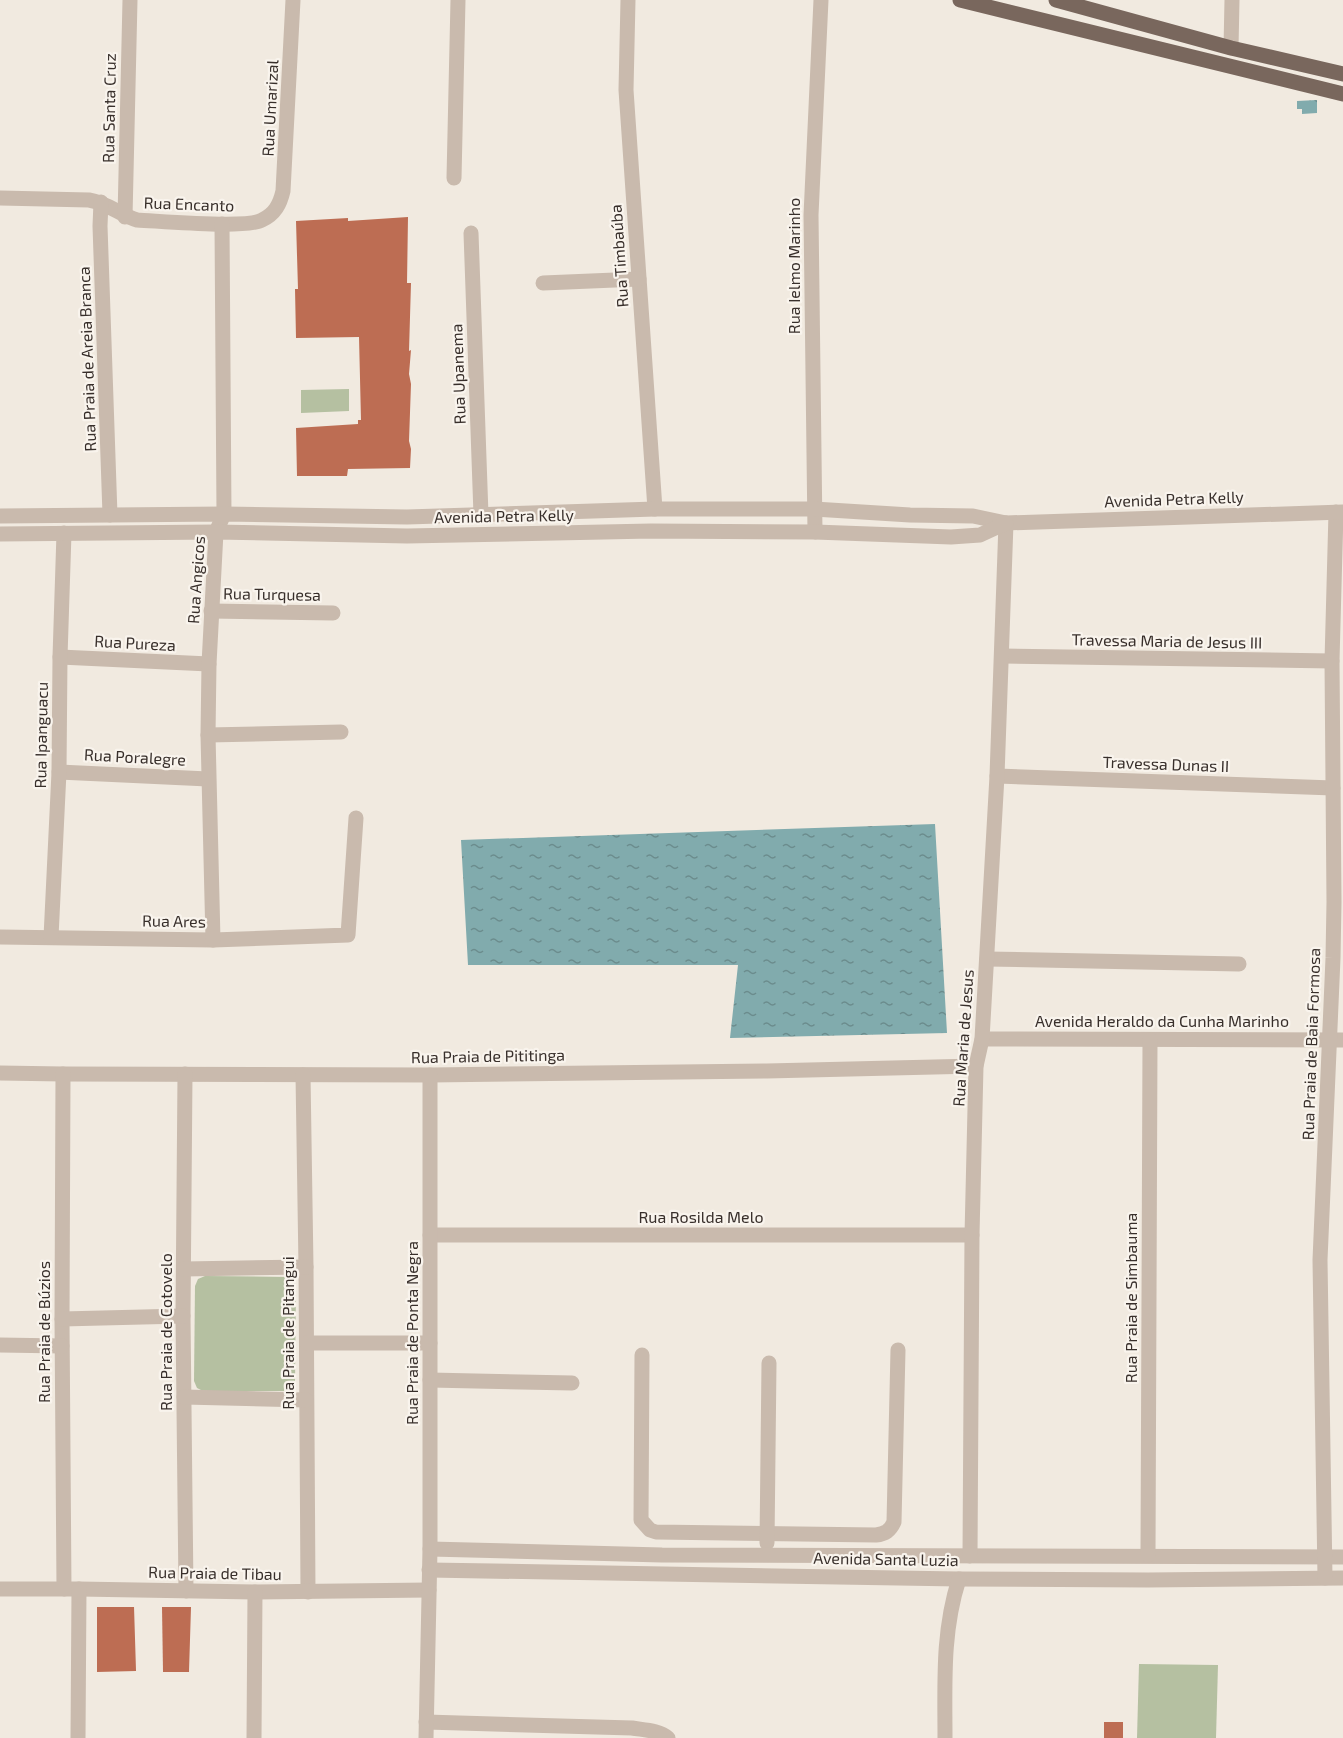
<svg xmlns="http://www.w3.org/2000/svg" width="1343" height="1738" font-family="'Exo 2',sans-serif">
  <defs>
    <pattern id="water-ripples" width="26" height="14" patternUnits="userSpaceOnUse" patternTransform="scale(1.5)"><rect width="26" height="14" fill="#81abad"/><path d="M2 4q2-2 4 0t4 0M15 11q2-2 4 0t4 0" fill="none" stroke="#6b8c8d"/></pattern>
  </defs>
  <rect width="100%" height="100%" fill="#f1eae0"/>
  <!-- green -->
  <g fill="#b5c0a1">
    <polygon points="349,389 349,411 301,413 301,390"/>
    <polygon points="205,1276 287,1277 294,1280 296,1286 295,1382 292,1389 285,1391 203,1391 197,1388 194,1381 195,1286 198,1279"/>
    <polygon points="1139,1664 1218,1665 1216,1738 1137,1738"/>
  </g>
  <!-- water -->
  <g fill="url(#water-ripples)">
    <polygon points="1317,100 1317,113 1302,114 1302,109 1297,109 1297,101"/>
    <polygon points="935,824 947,1033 730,1038 738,965 468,965 461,840"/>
  </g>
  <!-- building -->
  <g fill="#bd6d53">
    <polygon points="408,217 407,283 411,283 409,351 411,350 409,374 411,384 409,441 411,449 410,468 348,469 347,476 297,476 296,428 358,424 358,420 361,420 359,337 296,338 295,289 298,289 296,221 348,218 348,221"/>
    <polygon points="97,1607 134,1607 136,1671 97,1672"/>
    <polygon points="162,1607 191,1607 189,1672 163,1672"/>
    <rect x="1104" y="1722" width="19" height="16"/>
  </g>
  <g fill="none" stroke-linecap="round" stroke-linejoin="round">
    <!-- minor -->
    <g stroke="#c9baad" stroke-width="15">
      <polyline points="628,0 626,90 655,509"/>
      <polyline points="1231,48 1232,0"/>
      <polyline points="454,178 458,0"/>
      <path d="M0,198L89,200C108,203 120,215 137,220C160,221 246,229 262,220C275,214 280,204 283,191L293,0"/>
      <polyline points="101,202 100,226 110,515"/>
      <polyline points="125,217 130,0"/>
      <polyline points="471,233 481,515"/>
      <polyline points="543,283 639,279"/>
      <polyline points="815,532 811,215 821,0"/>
      <polyline points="211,611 333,613"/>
      <polyline points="1002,656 1332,661"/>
      <polyline points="60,657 209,664"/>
      <polyline points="208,735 341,732"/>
      <polyline points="59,772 208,779"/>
      <polyline points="997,776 1333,788"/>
      <polyline points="0,937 213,940 348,935 356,818"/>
      <polyline points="51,937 59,772 60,657 64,533"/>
      <polyline points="213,940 208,735 209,664 216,532 224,514 222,224"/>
      <polyline points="987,959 1239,964"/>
      <polyline points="982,1039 1343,1040"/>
      <polyline points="0,1073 63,1074 430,1075 767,1071 976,1066"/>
      <polyline points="63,1074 62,1319 64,1589"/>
      <polyline points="185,1074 183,1316 186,1591"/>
      <polyline points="303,1075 306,1267 308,1592"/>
      <polyline points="430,1235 972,1235"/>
      <polyline points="184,1269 306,1267"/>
      <polyline points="62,1319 183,1316"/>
      <polyline points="307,1343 430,1343"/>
      <polyline points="0,1345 62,1346"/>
      <path d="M642,1355L641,1520L650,1530L656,1532L876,1535C885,1534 890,1531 894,1522L898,1350"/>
      <polyline points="430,1380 572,1383"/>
      <polyline points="184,1397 306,1400"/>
      <polyline points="767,1543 769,1363"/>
      <polyline points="430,1549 662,1555 1343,1557"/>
      <polyline points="1148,1555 1150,1040"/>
      <polyline points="970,1556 972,1235 976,1066 982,1039 997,776 1006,523"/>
      <polyline points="429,1570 959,1579 1148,1580 1343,1578"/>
      <polyline points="1325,1578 1320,1260 1333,958 1334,902 1332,661 1336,512"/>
      <polyline points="0,1589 79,1589 255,1592 429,1590"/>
      <path d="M426,1722L632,1728C644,1730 659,1730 668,1738"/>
      <polyline points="78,1738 79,1589"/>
      <polyline points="254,1738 255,1592"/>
      <polyline points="426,1738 430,1549 430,1075"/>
      <path d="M945,1738C945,1683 942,1632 959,1579"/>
    </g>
    <!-- tertiary -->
    <g stroke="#c9baad" stroke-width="15">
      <polyline points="0,516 224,514 407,517 655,509 814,509 910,515 973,516 1006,523 1343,512"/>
      <polyline points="0,534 216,532 407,536 651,531 815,532 951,537 980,535 1006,523"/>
    </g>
    <!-- primary -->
    <g stroke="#79675d" stroke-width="15">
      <polyline points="960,0 1343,94"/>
      <polyline points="1056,0 1231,48 1343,74"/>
    </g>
  </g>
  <g text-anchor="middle" stroke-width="4.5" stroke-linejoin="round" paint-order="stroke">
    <!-- street labels -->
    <g font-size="16" fill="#382f2b" stroke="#f9f4ed">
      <text transform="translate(109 108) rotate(-89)" y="6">Rua Santa Cruz</text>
      <text transform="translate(270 108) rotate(-87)" y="6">Rua Umarizal</text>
      <text transform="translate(189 204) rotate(2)" y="6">Rua Encanto</text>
      <text transform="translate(619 256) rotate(-94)" y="6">Rua Timbaúba</text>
      <text transform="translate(794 266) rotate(-90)" y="6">Rua Ielmo Marinho</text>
      <text transform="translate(87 359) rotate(-92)" y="6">Rua Praia de Areia Branca</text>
      <text transform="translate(458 374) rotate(-92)" y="6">Rua Upanema</text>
      <text transform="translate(1174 499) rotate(-2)" y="6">Avenida Petra Kelly</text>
      <text transform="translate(504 516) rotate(-1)" y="6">Avenida Petra Kelly</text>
      <text transform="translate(196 580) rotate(-86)" y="6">Rua Angicos</text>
      <text transform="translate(272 594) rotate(1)" y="6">Rua Turquesa</text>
      <text transform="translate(1167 641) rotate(1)" y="6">Travessa Maria de Jesus III</text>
      <text transform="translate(135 643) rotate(3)" y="6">Rua Pureza</text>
      <text transform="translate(41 735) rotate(-89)" y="6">Rua Ipanguacu</text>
      <text transform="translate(135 757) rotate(3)" y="6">Rua Poralegre</text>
      <text transform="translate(1166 764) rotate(2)" y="6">Travessa Dunas II</text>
      <text transform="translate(174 921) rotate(1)" y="6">Rua Ares</text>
      <text x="1162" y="1027">Avenida Heraldo da Cunha Marinho</text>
      <text transform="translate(963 1038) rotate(-86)" y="6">Rua Maria de Jesus</text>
      <text transform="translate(1311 1044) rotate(-88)" y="6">Rua Praia de Baia Formosa</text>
      <text transform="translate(488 1056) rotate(-1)" y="6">Rua Praia de Pititinga</text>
      <text x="701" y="1223">Rua Rosilda Melo</text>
      <text transform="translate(1131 1298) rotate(-90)" y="6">Rua Praia de Simbauma</text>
      <text transform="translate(44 1332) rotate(-90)" y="6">Rua Praia de Búzios</text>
      <text transform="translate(166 1332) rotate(-90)" y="6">Rua Praia de Cotovelo</text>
      <text transform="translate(288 1333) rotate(-90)" y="6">Rua Praia de Pitangui</text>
      <text transform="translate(412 1333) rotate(-90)" y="6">Rua Praia de Ponta Negra</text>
      <text transform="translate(886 1559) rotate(1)" y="6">Avenida Santa Luzia</text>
      <text transform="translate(215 1573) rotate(1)" y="6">Rua Praia de Tibau</text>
    </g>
  </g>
</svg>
